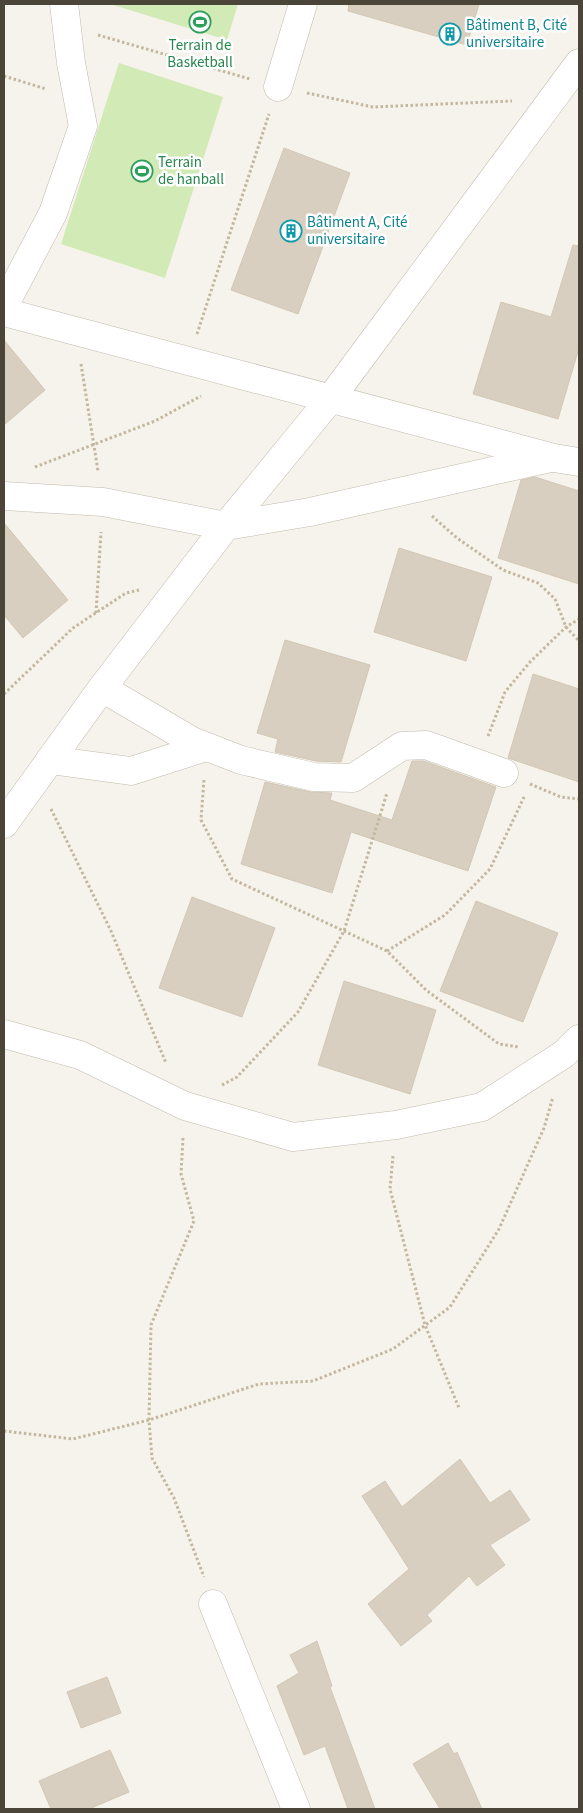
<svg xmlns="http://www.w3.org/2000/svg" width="583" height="1813" font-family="'Source Sans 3',sans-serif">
  <rect width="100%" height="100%" fill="#f6f3ec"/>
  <!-- green -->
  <g fill="#d2eab5">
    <polygon points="110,4 238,4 227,40"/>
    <polygon points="119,63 223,97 165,278 61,244"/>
  </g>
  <!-- building -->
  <g fill="#d8cfc1" stroke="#d3c7b4">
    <polygon points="349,4 479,4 467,45 348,11"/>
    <polygon points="284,148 350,173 298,314 231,290"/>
    <polygon points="573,245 579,246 579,348 558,419 473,394 501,302 551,317"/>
    <polygon points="4,340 45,390 4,425"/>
    <polygon points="535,477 579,491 579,584 498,558 521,480"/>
    <polygon points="4,523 68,600 23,638 4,615"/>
    <polygon points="399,548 492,577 466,661 374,632"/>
    <polygon points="285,640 370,665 341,762 316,761 275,752 278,739 257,733"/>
    <polygon points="533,674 579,689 579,782 508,758"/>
    <polygon points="412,761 424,761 496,787 468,871 351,832 332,893 241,864 265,782 311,792 332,793 330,800 392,820"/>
    <polygon points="192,897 275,928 242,1017 159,988"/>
    <polygon points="476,901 558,933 523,1022 440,991"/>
    <polygon points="344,981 436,1010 410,1094 318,1065"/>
    <polygon points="460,1459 490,1503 510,1490 530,1520 490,1545 505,1565 477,1586 469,1576 427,1615 432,1621 401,1646 368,1604 409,1569 362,1496 385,1481 402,1507"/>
    <polygon points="317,1641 332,1686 330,1687 375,1809 348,1809 325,1746 304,1755 277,1686 299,1673 290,1655"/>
    <polygon points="107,1677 121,1713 81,1728 67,1692"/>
    <polygon points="448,1743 454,1754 457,1752 482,1809 440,1809 413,1764"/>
    <polygon points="110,1750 129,1792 89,1809 51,1809 39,1781"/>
  </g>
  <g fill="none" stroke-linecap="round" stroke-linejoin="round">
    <!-- minor casing -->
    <g stroke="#c2bbae" stroke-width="29">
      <g id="minor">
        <polyline points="278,87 303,4"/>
        <polyline points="4,306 53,213 83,126 71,63 64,4"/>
        <polyline points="4,312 554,458 579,462"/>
        <polyline points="4,496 103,502 226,526 310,512 550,458"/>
        <polyline points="102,688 192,741 241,760 314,777 353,778 402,746 426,745 504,773"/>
        <polyline points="50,760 131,771 206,747"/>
        <polyline points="4,824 102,688 226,526 331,398 579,63"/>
        <polyline points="4,1034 80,1055 185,1106 293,1137 396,1125 482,1107 564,1054 579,1039"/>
        <polyline points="213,1604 296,1809"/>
      </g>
    </g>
    <!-- path -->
    <g stroke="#c4b79f" stroke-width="3" stroke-dasharray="2.5 2.5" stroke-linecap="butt">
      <polyline points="98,35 250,79"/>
      <polyline points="4,76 46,89"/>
      <polyline points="307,93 373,107 512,101"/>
      <polyline points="197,334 269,114"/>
      <polyline points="81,364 98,471"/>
      <polyline points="35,467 155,421 201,396"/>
      <polyline points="432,516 457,538 503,570 538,583 555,599 566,627 579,641"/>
      <polyline points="96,613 101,532"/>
      <polyline points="4,694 73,628 126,593 139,590"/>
      <polyline points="488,736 505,692 530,662 566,627 579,619"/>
      <polyline points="204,780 201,820 232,879 387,951 426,990 499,1044 519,1047"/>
      <polyline points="530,784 561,797 579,799"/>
      <polyline points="51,809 111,931 166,1063"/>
      <polyline points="387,951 445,915 490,869 525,795"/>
      <polyline points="222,1085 237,1077 298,1012 344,931 387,793"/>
      <polyline points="183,1138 181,1174 194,1221 151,1325 149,1420 152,1458 174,1498 204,1577"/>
      <polyline points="393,1156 390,1189 425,1325 459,1408"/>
      <polyline points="4,1431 73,1439 149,1420 259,1384 313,1381 393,1349 450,1307 499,1229 544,1128 553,1097"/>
    </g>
    <!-- minor -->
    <use href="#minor" stroke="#fff" stroke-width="28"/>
  </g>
  <!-- icons -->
  <defs>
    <g id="stadium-ring" transform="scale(1.125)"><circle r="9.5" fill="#fff" stroke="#2e9e5b" stroke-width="1.5"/><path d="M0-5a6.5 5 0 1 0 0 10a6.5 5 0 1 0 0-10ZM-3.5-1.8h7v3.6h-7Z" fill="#2e9e5b"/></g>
    <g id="building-ring" transform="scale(1.125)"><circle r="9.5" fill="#fff" stroke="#0f9aa8" stroke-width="1.5"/><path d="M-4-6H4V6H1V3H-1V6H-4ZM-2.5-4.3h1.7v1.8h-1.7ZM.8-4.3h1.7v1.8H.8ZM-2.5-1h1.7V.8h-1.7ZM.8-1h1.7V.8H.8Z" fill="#0f9aa8"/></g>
  </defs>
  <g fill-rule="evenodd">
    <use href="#stadium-ring" x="200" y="22"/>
    <use href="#building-ring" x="450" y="34"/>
    <use href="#stadium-ring" x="142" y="171"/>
    <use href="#building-ring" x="291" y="231"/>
  </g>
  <g text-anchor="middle" stroke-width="5" stroke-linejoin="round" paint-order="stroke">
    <!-- culture labels -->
    <g font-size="15" fill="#0d838f" stroke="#fff" text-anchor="start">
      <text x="466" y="30">Bâtiment B, Cité<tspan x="466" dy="17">universitaire</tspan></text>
      <text x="307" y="227">Bâtiment A, Cité<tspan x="307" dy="17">universitaire</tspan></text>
    </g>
    <!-- leisure labels -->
    <g font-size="15" fill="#27864d" stroke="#fff">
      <text x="200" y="50">Terrain de<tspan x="200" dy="17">Basketball</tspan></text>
      <text x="158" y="167" text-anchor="start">Terrain<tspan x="158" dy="17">de hanball</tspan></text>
    </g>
  </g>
  <!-- border -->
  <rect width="583" height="1813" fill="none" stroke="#4b4439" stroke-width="10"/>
</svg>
